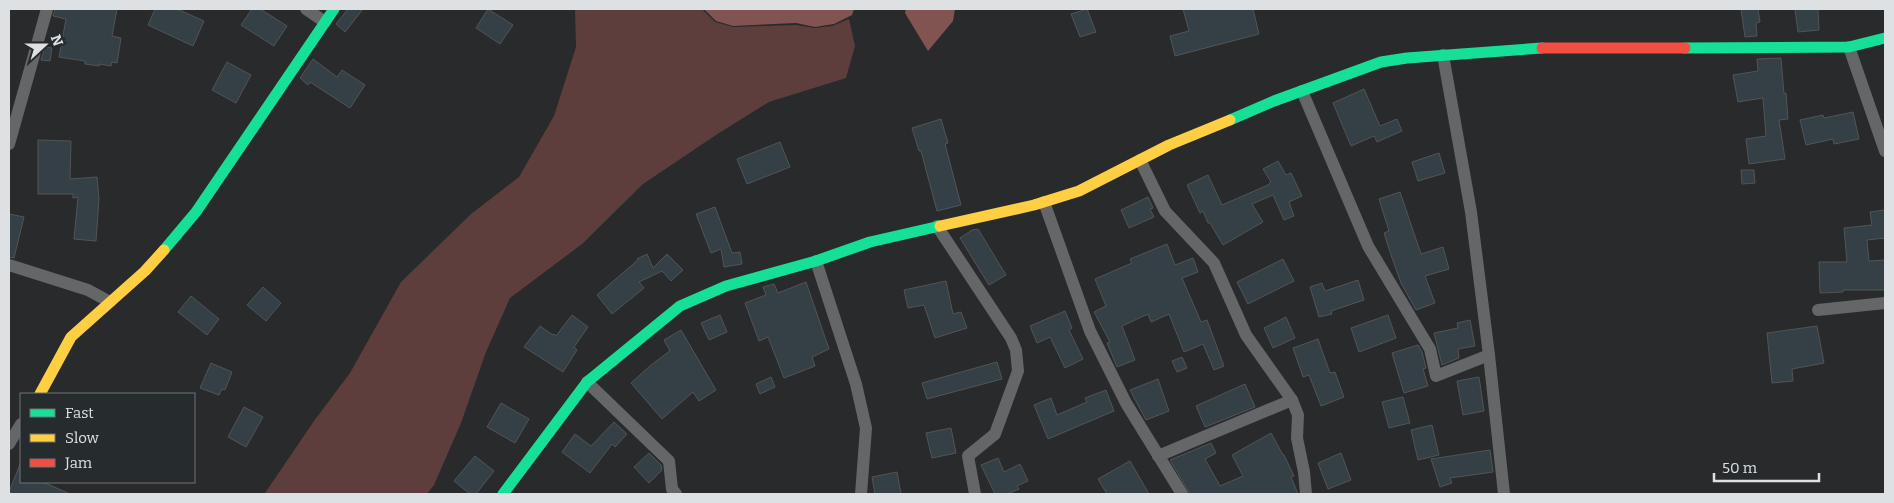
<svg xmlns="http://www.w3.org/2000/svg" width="1894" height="503" font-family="Bitter,serif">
  <rect width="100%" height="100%" fill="#282a2c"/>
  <!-- green -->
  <polygon fill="#5d3e3c" points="575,9 702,9 715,22 733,27 796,25 815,28 832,26 849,19 855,46 846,78 769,102 719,133 643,184 582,244 510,298 486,352 461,423 434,485 427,494 266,494 265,493 314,421 350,373 401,282 471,214 519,177 554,116 576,47"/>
  <!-- water -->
  <g fill="#825451">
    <polygon points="704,9 854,9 852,15 834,24 815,27 796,23 733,26 716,21"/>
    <polygon points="906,9 955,9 953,21 928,51 905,13"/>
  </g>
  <!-- building -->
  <g fill="#354046" stroke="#525456">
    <polygon points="55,9 117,9 112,36 121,38 117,63 112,62 111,66 99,64 99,66 85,64 85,61 59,57 66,19 53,16"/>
    <polygon points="155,9 177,9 204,21 193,46 148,25"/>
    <polygon points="252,9 260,9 287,26 274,46 241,25"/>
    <polygon points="348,9 363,9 345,32 336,24"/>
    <polygon points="488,9 513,25 500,44 476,28"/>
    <polygon points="1087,9 1096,32 1080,37 1071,14"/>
    <polygon points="1183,9 1253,9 1259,34 1175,56 1170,36 1189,31"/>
    <polygon points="1741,9 1758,9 1760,22 1756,23 1757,36 1745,37"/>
    <polygon points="1795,9 1818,9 1819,30 1798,32"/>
    <polygon points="45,47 52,48 50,61 41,60"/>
    <polygon points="1781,58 1784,94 1786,93 1788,119 1779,120 1785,159 1749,164 1746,139 1766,136 1763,98 1738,102 1733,75 1758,71 1757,59"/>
    <polygon points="313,59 337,77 342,70 365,85 350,108 310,82 308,85 300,78"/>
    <polygon points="227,62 251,75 236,103 212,90"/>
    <polygon points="1364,89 1380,126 1397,119 1402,131 1377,142 1374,136 1351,146 1333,103"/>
    <polygon points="1853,112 1859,139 1834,144 1833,139 1806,145 1800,120 1823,115 1824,118"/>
    <polygon points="941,119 948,143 945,144 961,205 937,211 921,151 919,151 912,128"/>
    <polygon points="38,140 71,141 70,179 97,177 99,199 96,241 74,239 78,197 73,198 73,194 38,194"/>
    <polygon points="780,142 790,167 747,184 737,159"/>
    <polygon points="1439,153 1445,173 1418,181 1412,162"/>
    <polygon points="1278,161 1286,175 1291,173 1302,196 1289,202 1294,216 1284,220 1273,195 1252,204 1263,222 1223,245 1210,223 1208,223 1203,211 1200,213 1187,185 1208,175 1222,205 1268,185 1271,182 1263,169"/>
    <polygon points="1741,170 1754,170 1755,183 1742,184"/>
    <polygon points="1400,192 1421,254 1443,247 1449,269 1425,276 1435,303 1416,310 1401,283 1391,255 1384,233 1389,231 1379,199"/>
    <polygon points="1148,197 1153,208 1150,209 1154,217 1129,228 1121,210"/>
    <polygon points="715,207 732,253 740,252 742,264 724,267 721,249 711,253 696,214"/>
    <polygon points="1885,210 1885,238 1867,240 1869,261 1885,260 1885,290 1843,290 1843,292 1820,293 1819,262 1847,262 1844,228 1872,225 1870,212"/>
    <polygon points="9,214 24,217 14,258 9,257"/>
    <polygon points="978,229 1006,275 989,285 960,238 972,230"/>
    <polygon points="1167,244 1175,265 1193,258 1198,272 1182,278 1201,322 1207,320 1224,366 1214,370 1203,344 1184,352 1169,314 1151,322 1148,314 1122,326 1135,360 1117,367 1107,343 1110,342 1094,312 1106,306 1095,279 1132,263 1130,259"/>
    <polygon points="647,254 653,268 667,254 683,270 671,281 662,271 639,282 644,288 612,314 597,295 638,260 637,259"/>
    <polygon points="1283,259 1294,281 1248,304 1237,282"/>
    <polygon points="1358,280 1364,300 1331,311 1332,314 1319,317 1310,287 1322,283 1325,291"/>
    <polygon points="946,281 953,314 961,312 967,328 935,338 924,305 908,308 904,290"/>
    <polygon points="806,282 829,349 812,357 815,366 784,378 768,337 759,341 745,303 766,295 763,287 774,284 778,293"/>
    <polygon points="263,287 281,303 266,321 247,305"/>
    <polygon points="191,296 219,319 207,335 178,312"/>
    <polygon points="1065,311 1072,328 1069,330 1083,359 1065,368 1050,337 1037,343 1030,326"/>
    <polygon points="572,315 588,327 574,347 577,350 563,372 524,347 540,326 553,335 554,334 556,336"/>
    <polygon points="720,315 727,332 709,340 701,323"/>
    <polygon points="1388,315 1396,338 1359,352 1351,328"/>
    <polygon points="1286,317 1295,338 1273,348 1264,328"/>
    <polygon points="1470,320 1475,346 1458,349 1459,358 1442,365 1434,333 1458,328 1457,323"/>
    <polygon points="1817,326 1824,363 1792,369 1793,381 1772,383 1767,333"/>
    <polygon points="681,330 716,390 699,401 693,392 662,419 631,383 651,365 670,351 664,340"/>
    <polygon points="1318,339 1330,373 1335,372 1344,397 1321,406 1309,375 1303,377 1293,348"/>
    <polygon points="1418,345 1422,352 1426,368 1423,369 1428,386 1404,393 1392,353"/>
    <polygon points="1182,357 1187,368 1177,372 1172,361"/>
    <polygon points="997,362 1002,379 927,399 922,383"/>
    <polygon points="211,363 232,372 225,390 222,389 219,395 200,388"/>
    <polygon points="771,377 775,387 760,394 756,384"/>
    <polygon points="1479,377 1484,411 1463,415 1457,381"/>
    <polygon points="1158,379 1169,411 1146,420 1130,390"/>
    <polygon points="1245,384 1255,407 1205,427 1196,406"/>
    <polygon points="1106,390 1114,411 1048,439 1034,405 1051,398 1057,415 1087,402 1085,398"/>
    <polygon points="1403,397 1410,423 1389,428 1382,402"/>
    <polygon points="501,403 529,419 515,443 487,427"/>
    <polygon points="244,407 263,417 246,447 228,437"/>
    <polygon points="614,422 627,434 615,447 612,444 590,473 562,452 575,434 591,446"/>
    <polygon points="1432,425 1439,455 1418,460 1411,430"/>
    <polygon points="951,428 956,453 932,458 926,433"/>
    <polygon points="1271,433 1283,455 1284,455 1294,476 1291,477 1298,494 1190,494 1170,460 1211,443 1216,453 1205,459 1220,486 1243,476 1232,455"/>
    <polygon points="1490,450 1493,472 1450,478 1452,483 1440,487 1431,459"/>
    <polygon points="649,453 661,465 662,470 649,483 634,467"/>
    <polygon points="1341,453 1351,480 1328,489 1318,463"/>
    <polygon points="475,456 494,471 476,494 470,494 454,481"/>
    <polygon points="998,458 1004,472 1020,464 1028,481 1017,486 1019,489 1007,494 995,494 981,465"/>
    <polygon points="1130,461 1149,494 1107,494 1098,479"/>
    <polygon points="21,462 21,482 43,482 70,494 14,494 9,492"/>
    <polygon points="897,472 901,494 875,494 872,477"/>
  </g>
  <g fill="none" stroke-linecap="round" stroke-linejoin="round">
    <!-- street -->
    <g stroke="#646667" stroke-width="12">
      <polyline points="306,9 325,22"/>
      <polyline points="1849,47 1885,151"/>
      <polyline points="1443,55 1471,212 1489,355 1504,494"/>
      <polyline points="1302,91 1368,246 1430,349 1436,376 1489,355"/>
      <polyline points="9,144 47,9"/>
      <polyline points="1140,160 1165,211 1214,263 1246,335 1292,400 1298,415 1297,438 1304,472 1306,494"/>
      <polyline points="1044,202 1090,331 1126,403 1182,494"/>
      <polyline points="937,226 1011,338 1016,350 1018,371 995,434 968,456 975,494"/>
      <polyline points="816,261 856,384 866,428 861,494"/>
      <polyline points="9,265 88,290 110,302"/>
      <polyline points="1818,310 1885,303"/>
      <polyline points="587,382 669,461 672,489 676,494"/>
      <polyline points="9,444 21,424"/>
      <polyline points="1158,456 1292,400"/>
    </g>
    <!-- fast -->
    <g stroke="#16e098" stroke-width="11">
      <polyline points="1685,48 1849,47 1885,38"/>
      <polyline points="1230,120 1274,101 1381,62 1407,58 1542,48"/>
      <polyline points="164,250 196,212 334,9"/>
      <polyline points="503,494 587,382 680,306 726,286 816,261 870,242 940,226"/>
    </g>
    <!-- slow -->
    <g stroke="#ffcf43" stroke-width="11">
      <polyline points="940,226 1034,205 1079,191 1169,145 1230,120"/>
      <polyline points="40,394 71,337 145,271 164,250"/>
    </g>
    <!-- jam -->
    <polyline stroke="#f24e42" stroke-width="11" points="1542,48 1685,48"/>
  </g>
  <!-- border -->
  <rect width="1894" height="503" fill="none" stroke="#dee1e3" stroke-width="20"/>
  <!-- legend -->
  <rect x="20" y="393" width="175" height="90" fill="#262b2e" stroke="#707476"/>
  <rect x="30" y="409" width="25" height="8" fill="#16e098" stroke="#707476"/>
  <text x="65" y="418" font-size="15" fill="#dee1e3">Fast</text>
  <rect x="30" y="434" width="25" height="8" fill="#ffcf43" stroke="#707476"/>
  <text x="65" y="443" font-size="15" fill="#dee1e3">Slow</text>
  <rect x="30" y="459" width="25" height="8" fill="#f24e42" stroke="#707476"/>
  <text x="65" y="468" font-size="15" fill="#dee1e3">Jam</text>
  <!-- north arrow -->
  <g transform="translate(45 45) rotate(69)" stroke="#262b2e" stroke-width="4" paint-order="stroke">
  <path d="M0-4L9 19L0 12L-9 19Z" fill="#dee1e3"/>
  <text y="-8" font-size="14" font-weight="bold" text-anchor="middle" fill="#dee1e3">N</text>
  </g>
  <!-- scale -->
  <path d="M1714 473v8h105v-8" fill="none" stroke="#dee1e3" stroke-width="2.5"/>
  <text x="1722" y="473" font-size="15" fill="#dee1e3" stroke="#262b2e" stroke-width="4" paint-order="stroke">50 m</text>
</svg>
